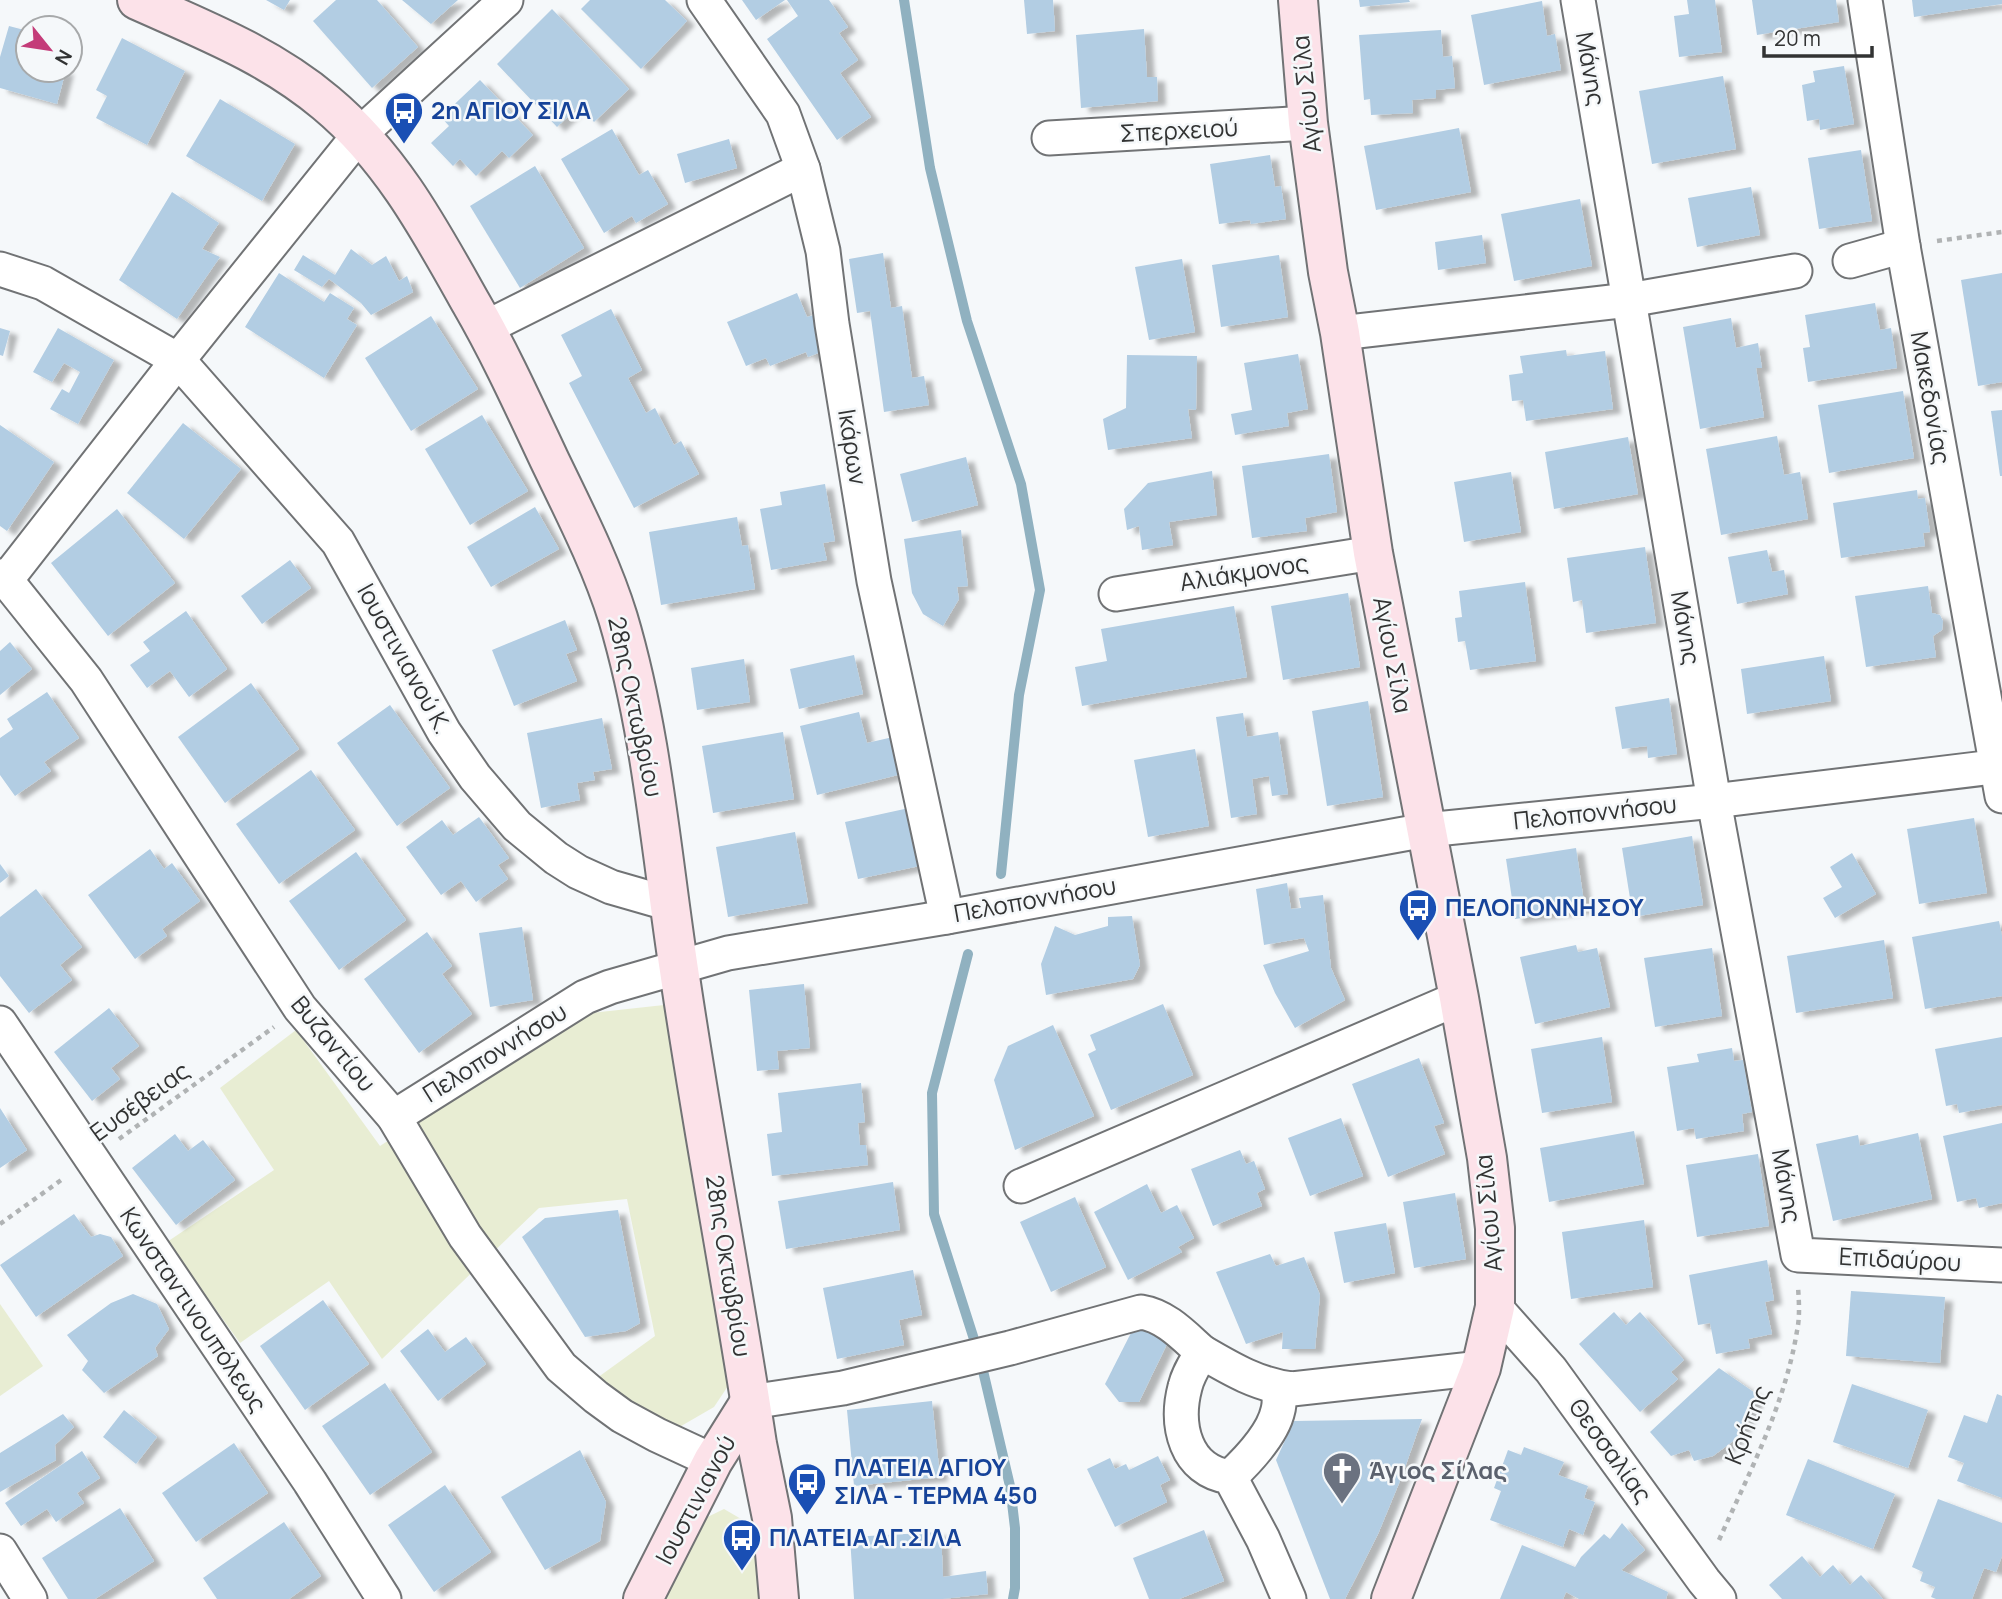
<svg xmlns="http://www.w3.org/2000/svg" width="2002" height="1599" font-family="Manrope,sans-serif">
  <defs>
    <filter id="shadow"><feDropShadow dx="8" dy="4.5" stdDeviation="2" flood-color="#0004"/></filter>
  </defs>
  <rect width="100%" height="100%" fill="#f5f8fa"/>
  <!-- green -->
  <g fill="#e8edd3">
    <polygon points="664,1005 732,1380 714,1407 676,1429 638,1415 597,1378 655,1336 627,1199 539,1208 382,1359 329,1281 240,1343 167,1242 274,1170 220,1088 296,1030 380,1146 582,1014"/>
    <polygon points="0,1304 43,1366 0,1396"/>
    <polygon points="724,1509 748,1523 763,1599 664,1599 693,1524"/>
  </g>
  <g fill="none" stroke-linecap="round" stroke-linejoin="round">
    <!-- stream -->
    <g stroke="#90b1c0" stroke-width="10">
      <polyline points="904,0 930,168 967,321 1021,484 1040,590 1019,695 1001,874"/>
      <polyline points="968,954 932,1093 934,1214 980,1358 1010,1486 1015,1528 1015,1588 1013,1599"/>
    </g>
  </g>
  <!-- building -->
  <g fill="#b2cde3" filter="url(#shadow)">
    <polygon points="266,0 290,0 284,10"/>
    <polygon points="336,0 377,0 418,47 372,88 313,21"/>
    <polygon points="402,0 458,0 431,24"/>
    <polygon points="590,0 665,0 687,21 641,69 581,9"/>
    <polygon points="742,0 785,0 756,20"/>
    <polygon points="787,0 829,0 848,27 839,33 858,60 840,73 871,117 837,140 767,39 798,16"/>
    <polygon points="1024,0 1053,0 1055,31 1027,34"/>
    <polygon points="1359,0 1409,0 1410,2 1360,7"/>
    <polygon points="1687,0 1715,0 1722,52 1679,57 1674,16 1689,14"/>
    <polygon points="1752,0 1836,0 1839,22 1757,35"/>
    <polygon points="1912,0 2002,0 2002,4 1914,17"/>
    <polygon points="1542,1 1547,36 1555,34 1561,70 1484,85 1471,15"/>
    <polygon points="552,9 629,89 594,122 579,106 557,127 497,64"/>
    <polygon points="9,26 28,31 28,70 66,70 57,104 0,88 0,57"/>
    <polygon points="1144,29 1147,77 1157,77 1158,101 1081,108 1076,35"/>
    <polygon points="1441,30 1443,57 1452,56 1455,88 1436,90 1436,98 1412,100 1413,113 1371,115 1370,99 1364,100 1359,35"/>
    <polygon points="122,38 185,71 147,145 96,118 107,96 96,90"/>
    <polygon points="1844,66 1854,124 1820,130 1819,119 1807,121 1802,85 1815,82 1813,71"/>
    <polygon points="1723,76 1736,149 1652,164 1639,91"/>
    <polygon points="480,80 533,135 509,158 502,151 476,176 460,159 453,166 431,143 449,126 441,117"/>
    <polygon points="220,99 295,144 262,201 186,156"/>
    <polygon points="1459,128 1471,192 1376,210 1364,146"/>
    <polygon points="612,129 639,175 648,170 668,204 636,223 632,216 604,233 561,159"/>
    <polygon points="729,139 737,168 685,183 677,154"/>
    <polygon points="1861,150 1872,221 1819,229 1808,158"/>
    <polygon points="1270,155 1275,187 1281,186 1286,219 1251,224 1250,220 1219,224 1210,164"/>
    <polygon points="535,166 584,248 520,288 470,206"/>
    <polygon points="1751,187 1760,235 1697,247 1688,198"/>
    <polygon points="172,192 219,223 202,249 220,257 177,319 119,280"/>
    <polygon points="1580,199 1592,266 1514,281 1501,214"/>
    <polygon points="1482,235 1486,263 1438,270 1435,242"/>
    <polygon points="351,249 372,265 386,256 399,281 407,276 413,292 371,315 361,303 329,279 322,287 294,270 303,255 335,275"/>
    <polygon points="883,253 891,308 902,306 912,378 924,376 929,405 884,412 870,311 857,313 849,259"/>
    <polygon points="1279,255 1288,317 1221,327 1212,265"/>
    <polygon points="1182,259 1195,332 1149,340 1135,267"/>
    <polygon points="279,273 324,302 330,293 354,308 347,319 357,325 324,378 245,327"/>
    <polygon points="2002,273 2002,382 1978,386 1961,280"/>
    <polygon points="797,293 807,317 814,315 829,349 808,357 806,352 770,366 766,358 746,366 727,322"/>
    <polygon points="1875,303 1880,330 1891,328 1897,368 1808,382 1803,348 1810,347 1805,315"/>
    <polygon points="611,309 642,370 628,378 646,413 655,408 674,445 681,441 699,474 634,508 569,383 582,376 561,335"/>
    <polygon points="431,316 478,389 411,431 365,358"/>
    <polygon points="1731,318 1736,348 1758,343 1762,368 1756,368 1764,417 1700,429 1683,327"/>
    <polygon points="0,328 10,331 3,356 0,355"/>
    <polygon points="58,328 114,360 78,424 50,409 62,389 69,393 80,372 64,363 52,382 33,372"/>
    <polygon points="1566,350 1567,356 1605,351 1613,409 1526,421 1523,400 1512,401 1509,375 1523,373 1520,356"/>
    <polygon points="1298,354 1308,409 1287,413 1289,426 1235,435 1231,414 1252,410 1244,363"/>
    <polygon points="1127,355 1197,356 1196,410 1188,409 1192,438 1108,450 1103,419 1126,408"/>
    <polygon points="1903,391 1914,458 1829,473 1818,405"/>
    <polygon points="2002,410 2002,476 2000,476 1991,411"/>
    <polygon points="482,415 528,491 470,525 425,449"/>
    <polygon points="183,423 241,469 184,539 127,493"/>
    <polygon points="0,425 54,462 7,531 0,526"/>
    <polygon points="1777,436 1784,475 1800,472 1808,519 1721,535 1706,449"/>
    <polygon points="1628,437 1638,494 1554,509 1545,452"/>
    <polygon points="1329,454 1337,512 1305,518 1307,531 1252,538 1242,466"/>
    <polygon points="966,457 978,505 912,522 900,474"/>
    <polygon points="1212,471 1217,515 1169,522 1173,545 1142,550 1139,526 1127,530 1124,509 1148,483"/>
    <polygon points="1511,472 1521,532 1464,542 1454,482"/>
    <polygon points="825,484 835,541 823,543 827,560 771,570 760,509 782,505 780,492"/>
    <polygon points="1917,490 1918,499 1925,498 1930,532 1923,533 1925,546 1841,558 1833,503"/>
    <polygon points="535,507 559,549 491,587 467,547"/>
    <polygon points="117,509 175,583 108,636 51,563"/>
    <polygon points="737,517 742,546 748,545 755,589 661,605 649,532"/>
    <polygon points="961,530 968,586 957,587 959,599 943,626 923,614 912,593 904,539"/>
    <polygon points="1645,547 1656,623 1586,633 1582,600 1573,602 1567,558"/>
    <polygon points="1767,550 1772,572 1784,570 1788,594 1737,604 1728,557"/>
    <polygon points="290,560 311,588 262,624 241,596"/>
    <polygon points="1525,582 1536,661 1470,670 1465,641 1458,642 1455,618 1462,617 1459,591"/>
    <polygon points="1928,586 1932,613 1940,615 1943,621 1942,630 1933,636 1936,657 1866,667 1855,596"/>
    <polygon points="1348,593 1360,667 1283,680 1271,606"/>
    <polygon points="1234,606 1247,677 1082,706 1075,667 1107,661 1101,629"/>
    <polygon points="186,611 227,669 189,697 170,671 147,688 130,665 150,651 143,642"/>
    <polygon points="565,620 577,650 566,654 577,681 514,706 492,650"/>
    <polygon points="10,642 32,669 0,695 0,651"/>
    <polygon points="854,655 863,694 799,709 790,669"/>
    <polygon points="1824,656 1831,701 1747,714 1741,669"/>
    <polygon points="744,659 750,702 697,710 691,668"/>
    <polygon points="251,683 299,749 225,803 178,737"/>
    <polygon points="47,692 79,738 44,762 51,771 15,796 0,775 0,738 13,729 7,719"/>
    <polygon points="1669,698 1677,754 1648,758 1647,746 1622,749 1615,707"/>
    <polygon points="1368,701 1383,797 1327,806 1312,711"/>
    <polygon points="390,705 450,788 397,826 337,743"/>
    <polygon points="859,712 867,743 893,737 902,774 817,795 800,726"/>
    <polygon points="1243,713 1247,737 1278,732 1288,794 1272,796 1269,776 1252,779 1257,814 1231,818 1216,717"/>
    <polygon points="602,718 612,769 593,772 595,780 577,783 580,800 541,808 527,733"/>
    <polygon points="783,732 794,799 713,813 702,746"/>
    <polygon points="1195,749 1209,826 1148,837 1134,760"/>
    <polygon points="311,770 355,830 279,884 236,824"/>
    <polygon points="909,808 929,864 858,879 845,822"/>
    <polygon points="479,817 509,858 498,865 508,879 476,902 461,881 441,895 406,847 442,820 453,835"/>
    <polygon points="1974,818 1987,893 1919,904 1907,829"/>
    <polygon points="795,832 808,903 728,917 716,847"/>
    <polygon points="1692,836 1703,905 1633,917 1622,848"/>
    <polygon points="1576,848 1585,909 1515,919 1506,859"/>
    <polygon points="150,849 164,869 172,863 200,901 162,929 167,936 135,959 88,895"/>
    <polygon points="356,852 406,920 339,970 289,901"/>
    <polygon points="1852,853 1876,894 1835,918 1823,898 1842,887 1830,867"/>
    <polygon points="0,864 9,876 0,883"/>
    <polygon points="1287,883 1291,909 1301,908 1299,898 1323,895 1331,968 1345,1000 1295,1028 1275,993 1263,965 1309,951 1304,938 1264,945 1256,889"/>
    <polygon points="36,889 82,947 60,965 72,980 29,1013 0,976 0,917"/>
    <polygon points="1132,916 1140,965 1133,979 1046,995 1041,964 1055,926 1075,935 1108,926 1108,917"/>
    <polygon points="1999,921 2002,936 2002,996 1925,1009 1912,937"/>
    <polygon points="522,927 533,1000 490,1007 479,933"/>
    <polygon points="427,932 452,966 442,974 472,1014 419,1053 364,979"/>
    <polygon points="1884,940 1893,998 1796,1013 1787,956"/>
    <polygon points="1576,945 1578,952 1597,948 1610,1007 1535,1024 1520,957"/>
    <polygon points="1712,948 1722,1016 1655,1027 1644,958"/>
    <polygon points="804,984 810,1048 777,1051 779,1069 757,1071 749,990"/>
    <polygon points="1163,1004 1193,1075 1111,1110 1088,1054 1096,1050 1090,1035"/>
    <polygon points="109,1008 139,1046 111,1068 120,1079 92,1101 54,1052"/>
    <polygon points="1053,1025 1094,1116 1015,1150 994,1080 1008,1046"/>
    <polygon points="1602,1037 1612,1102 1542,1113 1531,1049"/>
    <polygon points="2002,1037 2002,1105 1959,1113 1957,1104 1946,1106 1935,1049"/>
    <polygon points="1732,1048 1734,1061 1743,1060 1752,1112 1742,1114 1744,1131 1696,1139 1694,1128 1677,1131 1667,1067 1699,1062 1697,1054"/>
    <polygon points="1419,1058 1444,1123 1434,1126 1445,1154 1388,1177 1352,1084"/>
    <polygon points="861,1083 865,1122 858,1123 860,1145 866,1145 868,1165 772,1176 767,1134 782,1132 778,1093"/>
    <polygon points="0,1108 27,1150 0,1168"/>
    <polygon points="1341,1118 1363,1176 1310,1196 1288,1138"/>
    <polygon points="2002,1123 2002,1203 1979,1208 1976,1198 1957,1202 1943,1136"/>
    <polygon points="1634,1131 1644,1184 1549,1202 1540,1148"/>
    <polygon points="1918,1133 1932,1199 1833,1221 1816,1144 1858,1135 1860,1146"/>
    <polygon points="175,1134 188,1151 203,1140 235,1180 176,1225 132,1168"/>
    <polygon points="1240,1150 1246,1164 1254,1161 1265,1189 1257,1193 1262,1206 1213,1226 1191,1169"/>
    <polygon points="1758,1154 1769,1226 1697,1237 1686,1165"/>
    <polygon points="893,1182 900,1230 786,1249 778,1201"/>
    <polygon points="1147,1184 1161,1213 1177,1205 1194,1238 1178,1247 1182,1252 1128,1280 1094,1212"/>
    <polygon points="1455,1193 1466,1259 1414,1268 1403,1202"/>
    <polygon points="1075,1197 1106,1267 1051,1292 1020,1222"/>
    <polygon points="618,1210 640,1323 626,1331 585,1337 522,1237 545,1218"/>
    <polygon points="74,1214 91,1237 100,1234 111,1237 123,1256 36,1317 0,1265"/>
    <polygon points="1644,1220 1653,1287 1571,1299 1562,1232"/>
    <polygon points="1386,1223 1395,1273 1344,1283 1334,1232"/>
    <polygon points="1270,1254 1276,1266 1304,1257 1320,1295 1315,1349 1282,1349 1283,1332 1246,1344 1216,1272"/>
    <polygon points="1767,1260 1774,1300 1765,1302 1772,1334 1748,1339 1750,1348 1716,1354 1710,1323 1698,1325 1689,1275"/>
    <polygon points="913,1270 922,1315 899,1320 904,1345 837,1359 823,1288"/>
    <polygon points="1851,1291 1945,1297 1940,1363 1846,1356"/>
    <polygon points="133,1294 157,1304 169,1329 155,1348 158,1356 104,1393 82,1370 88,1361 67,1335 111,1303"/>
    <polygon points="323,1300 369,1364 305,1410 260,1346"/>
    <polygon points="1614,1312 1626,1325 1640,1312 1684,1360 1671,1372 1678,1379 1640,1412 1579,1344"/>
    <polygon points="1135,1325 1168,1342 1139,1402 1119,1402 1105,1384"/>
    <polygon points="428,1329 445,1352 466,1337 486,1364 438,1401 400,1351"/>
    <polygon points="1719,1368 1758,1395 1736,1439 1713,1456 1694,1461 1689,1450 1671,1456 1650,1432"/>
    <polygon points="385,1383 432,1452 370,1495 322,1426"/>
    <polygon points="1852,1384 1928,1410 1908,1468 1833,1442"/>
    <polygon points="1997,1394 2002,1396 2002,1498 1957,1481 1964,1463 1948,1457 1964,1415 1987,1423"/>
    <polygon points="932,1401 940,1477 854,1486 847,1410"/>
    <polygon points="124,1410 157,1437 136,1464 103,1437"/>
    <polygon points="63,1414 74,1427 55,1445 56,1460 0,1492 0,1453"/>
    <polygon points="1422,1419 1402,1476 1378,1534 1345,1599 1330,1599 1276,1460 1294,1421"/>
    <polygon points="234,1443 268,1493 196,1542 162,1493"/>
    <polygon points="1524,1447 1564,1462 1558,1475 1588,1486 1584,1498 1595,1502 1583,1535 1569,1529 1563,1547 1490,1520 1501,1491 1494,1488 1508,1450 1521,1455"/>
    <polygon points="580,1450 606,1502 600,1541 545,1570 501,1497"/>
    <polygon points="82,1451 100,1478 77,1493 84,1503 56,1522 47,1509 21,1526 5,1503"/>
    <polygon points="1158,1456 1170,1480 1160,1485 1167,1502 1115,1527 1087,1469 1110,1458 1115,1469 1126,1464 1129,1470"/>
    <polygon points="1808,1459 1895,1494 1873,1549 1786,1515"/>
    <polygon points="445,1485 491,1552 434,1592 388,1525"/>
    <polygon points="1938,1499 2002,1523 2002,1556 1996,1572 1984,1568 1972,1599 1936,1599 1931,1597 1935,1587 1920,1581 1923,1572 1912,1567"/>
    <polygon points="120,1508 154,1561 95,1599 68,1599 42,1558"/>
    <polygon points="284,1522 321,1576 289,1599 217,1599 203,1578"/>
    <polygon points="1622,1523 1645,1550 1621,1570 1668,1592 1666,1599 1579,1599 1566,1592 1563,1599 1500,1599 1522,1545 1575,1567 1581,1557 1604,1534 1610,1539"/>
    <polygon points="1204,1530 1224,1581 1179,1599 1149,1599 1133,1558"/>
    <polygon points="941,1532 943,1577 986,1571 988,1594 942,1599 854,1599 850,1537"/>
    <polygon points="1802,1556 1820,1577 1833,1565 1850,1585 1861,1575 1883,1599 1782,1599 1769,1585"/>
  </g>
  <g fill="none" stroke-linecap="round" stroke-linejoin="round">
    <!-- street casing -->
    <g stroke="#717375" stroke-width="37">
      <g id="street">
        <polyline points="704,0 783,114 803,169 823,251 832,324 874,581 947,917"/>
        <polyline points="1578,0 1714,801 1798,1255 2002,1265"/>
        <polyline points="1865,0 1903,246 2002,796"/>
        <polyline points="1049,138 1308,123"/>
        <polyline points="1850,261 1903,246"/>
        <polyline points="0,269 43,283 178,360 338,542 444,732 475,777 517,826 556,858 578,872 611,887 670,904"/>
        <polyline points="485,328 803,169"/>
        <polyline points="1340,333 1629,300 1795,271"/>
        <polyline points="0,576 6,580 86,680 300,1008 394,1117 465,1236 561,1367 596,1397 622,1416 657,1435 713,1461"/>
        <polyline points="6,580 178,360 359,135 506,0"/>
        <polyline points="1116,594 1373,553"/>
        <polyline points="0,1023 310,1482 384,1599"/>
        <polyline points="394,1117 585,997 610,987 728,953 947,917 1426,830 1714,801 2002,766"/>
        <polyline points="1021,1186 1459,998"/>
        <polyline points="1495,1307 1551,1370 1704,1581 1719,1599"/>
        <path d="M1202,1352C1231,1369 1258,1385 1292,1389L1481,1368"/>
        <path d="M750,1402L843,1388L1010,1348L1141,1312C1166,1316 1184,1336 1202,1352C1195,1364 1188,1374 1185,1387C1175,1425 1185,1471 1230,1477L1263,1539L1289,1599"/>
        <path d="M1230,1477C1248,1460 1273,1434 1278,1410C1280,1403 1279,1395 1279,1388"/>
        <polyline points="0,1551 30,1599"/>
      </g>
    </g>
    <!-- secondary casing -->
    <g stroke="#717375" stroke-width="42">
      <g id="secondary">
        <path d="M137,0C204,30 269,55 326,103C391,157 430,230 471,303C500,353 524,406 549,459C574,511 601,563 618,618C652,732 661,852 679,970C702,1128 733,1286 757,1444L772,1518L779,1599"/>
        <polyline points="1298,0 1308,123 1328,272 1340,333 1373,553 1459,998 1487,1158 1495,1228 1495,1307 1481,1368 1391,1599"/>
        <polyline points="643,1599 713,1461 750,1402"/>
      </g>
    </g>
    <!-- path -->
    <g stroke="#b0b3b4" stroke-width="4.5" stroke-dasharray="5 5" stroke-linecap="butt">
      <polyline points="1937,241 2002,232"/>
      <polyline points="119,1139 274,1027"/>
      <polyline points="0,1224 64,1178"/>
      <path d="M1719,1540C1749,1473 1785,1405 1797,1331C1800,1317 1799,1302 1798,1287"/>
    </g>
    <!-- street -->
    <use href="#street" stroke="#fff" stroke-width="33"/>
    <!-- secondary -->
    <use href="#secondary" stroke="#fce2e9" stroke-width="38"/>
  </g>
  <!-- icons -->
  <defs>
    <g id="bus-pin" transform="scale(2.0125)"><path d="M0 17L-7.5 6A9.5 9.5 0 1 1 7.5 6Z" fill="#1a4fb4" stroke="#f5f8fa"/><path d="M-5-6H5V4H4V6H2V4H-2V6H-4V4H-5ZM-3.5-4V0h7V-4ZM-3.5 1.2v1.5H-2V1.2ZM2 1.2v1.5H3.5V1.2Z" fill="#fff"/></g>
    <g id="church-pin" transform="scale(2.0125)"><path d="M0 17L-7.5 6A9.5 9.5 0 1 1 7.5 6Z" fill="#6b7280" stroke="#f5f8fa"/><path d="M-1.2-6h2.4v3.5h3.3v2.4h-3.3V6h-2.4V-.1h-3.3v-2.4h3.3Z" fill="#fff"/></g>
  </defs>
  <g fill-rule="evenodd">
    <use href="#bus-pin" x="404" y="111"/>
    <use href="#bus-pin" x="1418" y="908"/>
    <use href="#church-pin" x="1342" y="1471"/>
    <use href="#bus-pin" x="807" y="1482"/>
    <use href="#bus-pin" x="742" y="1538"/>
  </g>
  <g text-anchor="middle" stroke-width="5" stroke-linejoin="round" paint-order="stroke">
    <!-- street labels -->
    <g font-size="24" fill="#323333" stroke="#f5f8fa">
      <text transform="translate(1590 69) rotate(80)" y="8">Μάνης</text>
      <text transform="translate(1307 94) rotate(-96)" y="8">Αγίου Σίλα</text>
      <text transform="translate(1179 131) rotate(-3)" y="8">Σπερχειού</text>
      <text transform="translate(1930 398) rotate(80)" y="8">Μακεδονίας</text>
      <text transform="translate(852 447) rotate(81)" y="8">Ικάρων</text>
      <text transform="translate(1244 573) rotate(-9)" y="8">Αλιάκμονος</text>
      <text transform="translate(1685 628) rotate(80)" y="8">Μάνης</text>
      <text transform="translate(1392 655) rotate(79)" y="8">Αγίου Σίλα</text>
      <text transform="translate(404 659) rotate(61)" y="8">Ιουστινιανού Κ.</text>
      <text transform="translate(635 707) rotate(78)" y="8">28ης Οκτωβρίου</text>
      <text transform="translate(1595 813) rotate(-6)" y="8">Πελοποννήσου</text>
      <text transform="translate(1035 900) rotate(-10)" y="8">Πελοποννήσου</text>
      <text transform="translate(333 1044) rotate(50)" y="8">Βυζαντίου</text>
      <text transform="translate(495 1053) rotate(-32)" y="8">Πελοποννήσου</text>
      <text transform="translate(140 1102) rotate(-36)" y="8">Ευσέβειας</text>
      <text transform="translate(1786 1186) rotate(80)" y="8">Μάνης</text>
      <text transform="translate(1489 1213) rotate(-95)" y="8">Αγίου Σίλα</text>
      <text transform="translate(1900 1260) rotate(3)" y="8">Επιδαύρου</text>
      <text transform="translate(728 1266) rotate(81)" y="8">28ης Οκτωβρίου</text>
      <text transform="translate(193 1310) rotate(56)" y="8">Κωνσταντινουπόλεως</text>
      <text transform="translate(1748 1425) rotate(-68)" y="8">Κρήτης</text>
      <text transform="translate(1610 1451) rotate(54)" y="8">Θεσσαλίας</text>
      <text transform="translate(696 1500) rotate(-62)" y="8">Ιουστινιανού</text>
    </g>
    <!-- transit labels -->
    <g font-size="24" font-weight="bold" fill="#164399" stroke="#f5f8fa" text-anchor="start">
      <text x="431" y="119">2η ΑΓΙΟΥ ΣΙΛΑ</text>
      <text x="1445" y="916">ΠΕΛΟΠΟΝΝΗΣΟΥ</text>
      <text x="834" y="1476">ΠΛΑΤΕΙΑ ΑΓΙΟΥ<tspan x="834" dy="28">ΣΙΛΑ - ΤΕΡΜΑ 450</tspan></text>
      <text x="769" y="1546">ΠΛΑΤΕΙΑ ΑΓ.ΣΙΛΑ</text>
    </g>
    <!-- worship labels -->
    <g font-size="24" font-weight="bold" fill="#5b616d" stroke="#f5f8fa" text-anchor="start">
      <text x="1369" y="1479">Άγιος Σίλας</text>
    </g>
  </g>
  <!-- north arrow -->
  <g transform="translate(49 49) rotate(120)"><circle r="33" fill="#f5f8fa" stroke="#a7a9aa" stroke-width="2"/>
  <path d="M0-5L12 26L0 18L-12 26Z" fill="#c43c79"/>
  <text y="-10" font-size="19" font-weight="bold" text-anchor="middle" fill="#323333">N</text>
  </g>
  <!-- scale -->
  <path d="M1764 46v10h108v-10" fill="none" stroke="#323333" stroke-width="3.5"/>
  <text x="1774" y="46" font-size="21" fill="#323333" stroke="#f5f8fa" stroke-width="5" paint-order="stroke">20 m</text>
</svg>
